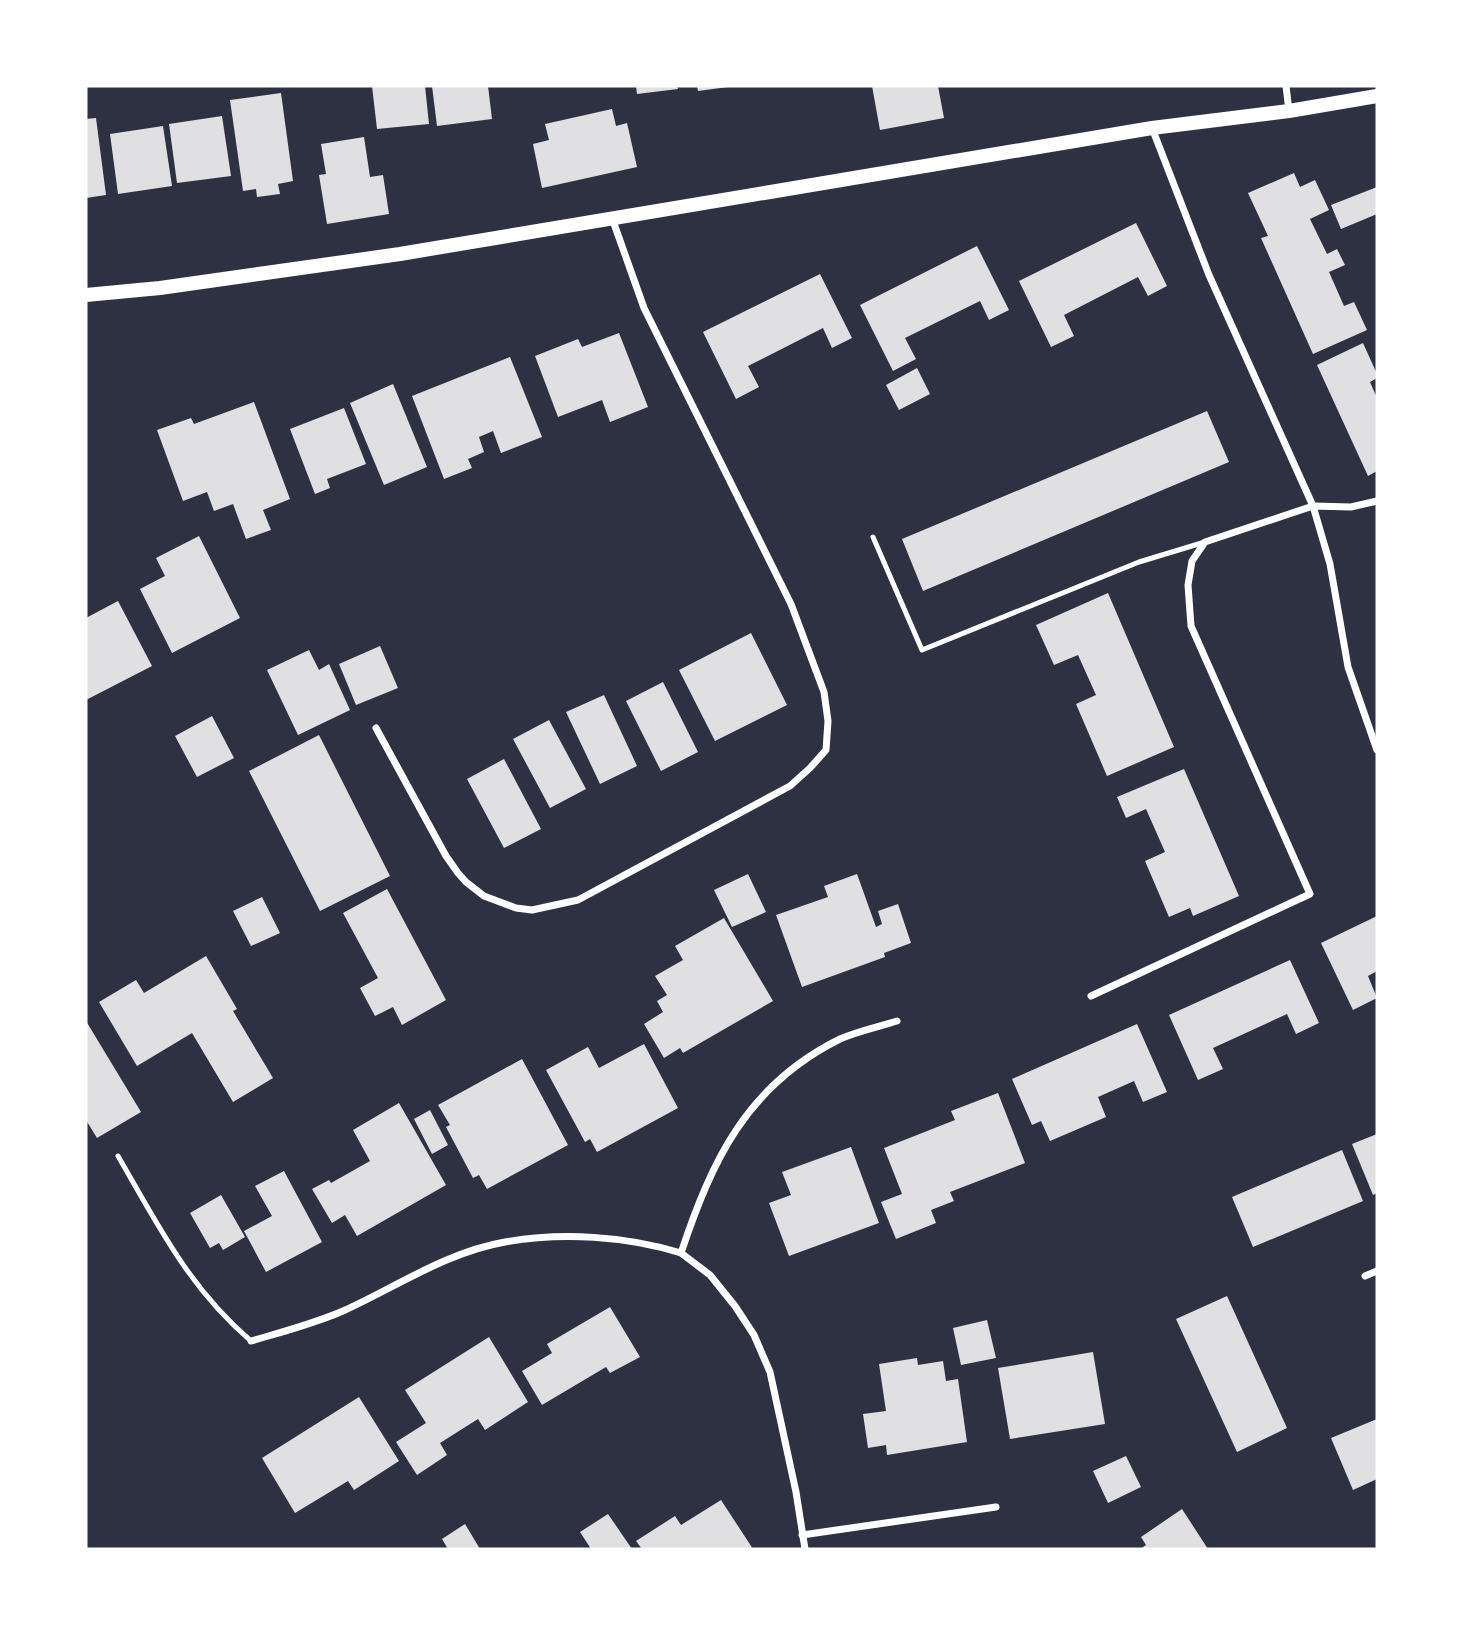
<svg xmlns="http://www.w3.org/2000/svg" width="1463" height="1635" font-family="'Open Sans',sans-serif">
  <rect width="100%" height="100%" fill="#2d3142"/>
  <!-- building -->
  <g fill="#e0e0e3">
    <polygon points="372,86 425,86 429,124 377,129"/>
    <polygon points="432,86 488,86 492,119 437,126"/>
    <polygon points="636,86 677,86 678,89 637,94"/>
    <polygon points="697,86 728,86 728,87 698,91"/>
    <polygon points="872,86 938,86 944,118 880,130"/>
    <polygon points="281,93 293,181 278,184 280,194 257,197 256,189 243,191 230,100"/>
    <polygon points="612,109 616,126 627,123 637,167 542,188 533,144 549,140 545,124"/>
    <polygon points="222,116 231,176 177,183 169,124"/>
    <polygon points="96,118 106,195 86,198 86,119"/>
    <polygon points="163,126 172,186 118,194 110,134"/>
    <polygon points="364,137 370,177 383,175 389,214 327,224 319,175 326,174 321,144"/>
    <polygon points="1294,173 1300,187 1315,180 1329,210 1310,219 1327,254 1337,249 1345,265 1329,272 1344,306 1354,302 1367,330 1313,354 1261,238 1268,236 1248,193"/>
    <polygon points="1377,187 1377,214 1341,229 1331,205"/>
    <polygon points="1136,223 1167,286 1148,296 1138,277 1064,315 1074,336 1051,347 1019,281"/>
    <polygon points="977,246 1009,310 989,320 980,301 905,338 916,359 893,371 860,305"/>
    <polygon points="820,274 852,338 832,348 823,328 748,366 759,387 736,399 703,332"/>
    <polygon points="619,333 648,407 610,422 602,400 558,417 535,356 578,339 582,347"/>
    <polygon points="1363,343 1377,374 1377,378 1370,382 1377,398 1377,471 1368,476 1317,365"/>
    <polygon points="510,357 542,437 501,453 493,431 479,437 484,452 468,459 472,468 444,479 412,396"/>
    <polygon points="917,368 930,394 899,410 886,385"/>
    <polygon points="393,384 427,467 384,485 350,403"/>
    <polygon points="254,402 290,499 263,510 271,530 246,539 233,504 214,511 207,492 183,501 157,430 191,418 194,424"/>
    <polygon points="344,408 366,464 327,479 330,488 315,494 290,429"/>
    <polygon points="1207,411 1229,462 923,591 902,539"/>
    <polygon points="199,536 240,618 172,653 140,589 165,576 156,558"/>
    <polygon points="1108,593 1174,747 1107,776 1076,704 1096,695 1078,655 1054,665 1036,625"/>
    <polygon points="118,601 152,666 86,700 86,618"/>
    <polygon points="751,633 787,705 715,741 679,670"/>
    <polygon points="380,646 398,688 356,705 339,664"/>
    <polygon points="309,650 319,670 329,664 350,710 298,735 267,670"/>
    <polygon points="663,682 698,752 661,771 626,701"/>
    <polygon points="604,695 637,766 600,784 566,712"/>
    <polygon points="212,716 234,758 197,777 175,736"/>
    <polygon points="549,720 586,789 550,808 513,739"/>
    <polygon points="319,735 390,876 320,911 249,771"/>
    <polygon points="504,759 541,829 504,848 467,779"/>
    <polygon points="1184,769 1239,896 1193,916 1190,908 1169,917 1145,861 1165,852 1146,809 1126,818 1117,797"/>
    <polygon points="748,874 766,912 732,927 714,890"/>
    <polygon points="857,874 876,927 882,924 878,911 898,904 911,943 884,953 885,957 802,987 776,915 828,897 824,886"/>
    <polygon points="387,889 446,1000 402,1025 393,1007 375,1016 360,988 378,978 343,913"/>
    <polygon points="262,897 280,933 251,946 233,911"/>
    <polygon points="1377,916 1377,971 1368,976 1377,998 1353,1010 1321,943"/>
    <polygon points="724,918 773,1001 683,1053 680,1048 664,1058 644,1024 663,1012 657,1001 667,995 655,976 683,960 675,946"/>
    <polygon points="206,956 237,1009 233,1011 273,1078 233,1102 192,1033 137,1066 99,1002 136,980 144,993"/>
    <polygon points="1290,960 1319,1023 1296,1034 1287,1014 1213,1048 1223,1069 1198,1080 1169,1015"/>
    <polygon points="86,1021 141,1112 97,1138 86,1120"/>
    <polygon points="1137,1024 1167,1092 1143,1102 1134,1081 1098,1097 1106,1117 1050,1141 1041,1121 1032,1125 1012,1079"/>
    <polygon points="644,1044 678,1108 597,1152 590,1139 585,1142 546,1070 588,1047 599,1068"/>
    <polygon points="522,1059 568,1145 487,1189 479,1175 473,1178 446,1127 450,1125 438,1105"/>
    <polygon points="998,1093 1025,1163 950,1192 954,1201 931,1210 936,1223 896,1239 881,1202 902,1194 884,1148 955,1120 951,1111"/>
    <polygon points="399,1103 446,1185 357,1236 345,1215 332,1223 312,1189 329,1180 331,1183 370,1161 353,1130"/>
    <polygon points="430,1110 448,1145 432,1154 414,1119"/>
    <polygon points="1377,1134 1377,1193 1373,1195 1352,1144"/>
    <polygon points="851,1147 879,1223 789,1256 769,1203 791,1195 782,1172"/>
    <polygon points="1342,1150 1363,1201 1253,1247 1232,1197"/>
    <polygon points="284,1171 322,1242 266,1272 244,1231 272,1216 255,1186"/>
    <polygon points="221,1195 245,1237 223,1250 219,1243 210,1248 190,1213"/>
    <polygon points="1227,1296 1287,1428 1237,1452 1176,1319"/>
    <polygon points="610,1307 640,1357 610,1373 606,1367 542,1405 522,1371 552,1353 547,1344"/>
    <polygon points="987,1320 996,1358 961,1365 953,1328"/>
    <polygon points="489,1337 528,1402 485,1430 478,1419 440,1443 447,1455 417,1475 396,1442 426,1423 405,1390"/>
    <polygon points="1093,1352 1105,1424 1010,1439 998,1368"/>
    <polygon points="917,1358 918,1365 943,1361 946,1381 958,1379 967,1442 887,1455 886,1445 868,1448 863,1414 886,1411 879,1364"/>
    <polygon points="359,1397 399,1461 354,1490 348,1481 295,1513 262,1458"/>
    <polygon points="1377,1419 1377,1479 1353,1490 1331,1438"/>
    <polygon points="1126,1456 1141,1487 1108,1503 1093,1471"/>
    <polygon points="721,1500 753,1549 642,1549 636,1541 675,1516 681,1525"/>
    <polygon points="1182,1509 1208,1549 1140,1549 1146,1545 1141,1537"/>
    <polygon points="608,1514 632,1549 591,1549 580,1532"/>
    <polygon points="465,1524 480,1549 448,1549 442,1539"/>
  </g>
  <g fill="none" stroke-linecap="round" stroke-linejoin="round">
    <!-- service -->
    <g stroke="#fff" stroke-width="5">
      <polyline points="873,537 922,650 1139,562 1205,542"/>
      <path d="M118,1156C158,1225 189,1288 251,1341"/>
    </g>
    <!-- minor -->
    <g stroke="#fff" stroke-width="7">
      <polyline points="1286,86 1289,111"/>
      <polyline points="1152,128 1209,275 1313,506 1330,564 1348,667 1377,750"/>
      <polyline points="376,728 446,856 458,873 466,882 484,896 516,908 532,910 578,900 790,786 810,768 826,750 828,721 824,692 791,604 644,308 612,218"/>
      <polyline points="1091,996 1310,894 1191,626 1188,585 1192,561 1205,542 1313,506 1351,507 1377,501"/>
      <polyline points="1365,1276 1377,1271"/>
      <path d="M251,1341C282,1332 313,1324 343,1311C396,1287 447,1252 505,1242C562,1232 626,1236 681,1253"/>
      <polyline points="802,1535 996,1507"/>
      <path d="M805,1549L796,1492L770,1372L754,1335L735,1306L710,1275L681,1253C712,1160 747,1085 840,1039C858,1031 878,1027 897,1021"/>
    </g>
    <!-- secondary -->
    <polyline stroke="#fff" stroke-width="14" points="86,295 160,288 400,254 1152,128 1289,111 1377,96"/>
  </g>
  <!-- border -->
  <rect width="1463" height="1635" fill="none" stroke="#ffffff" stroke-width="175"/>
</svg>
